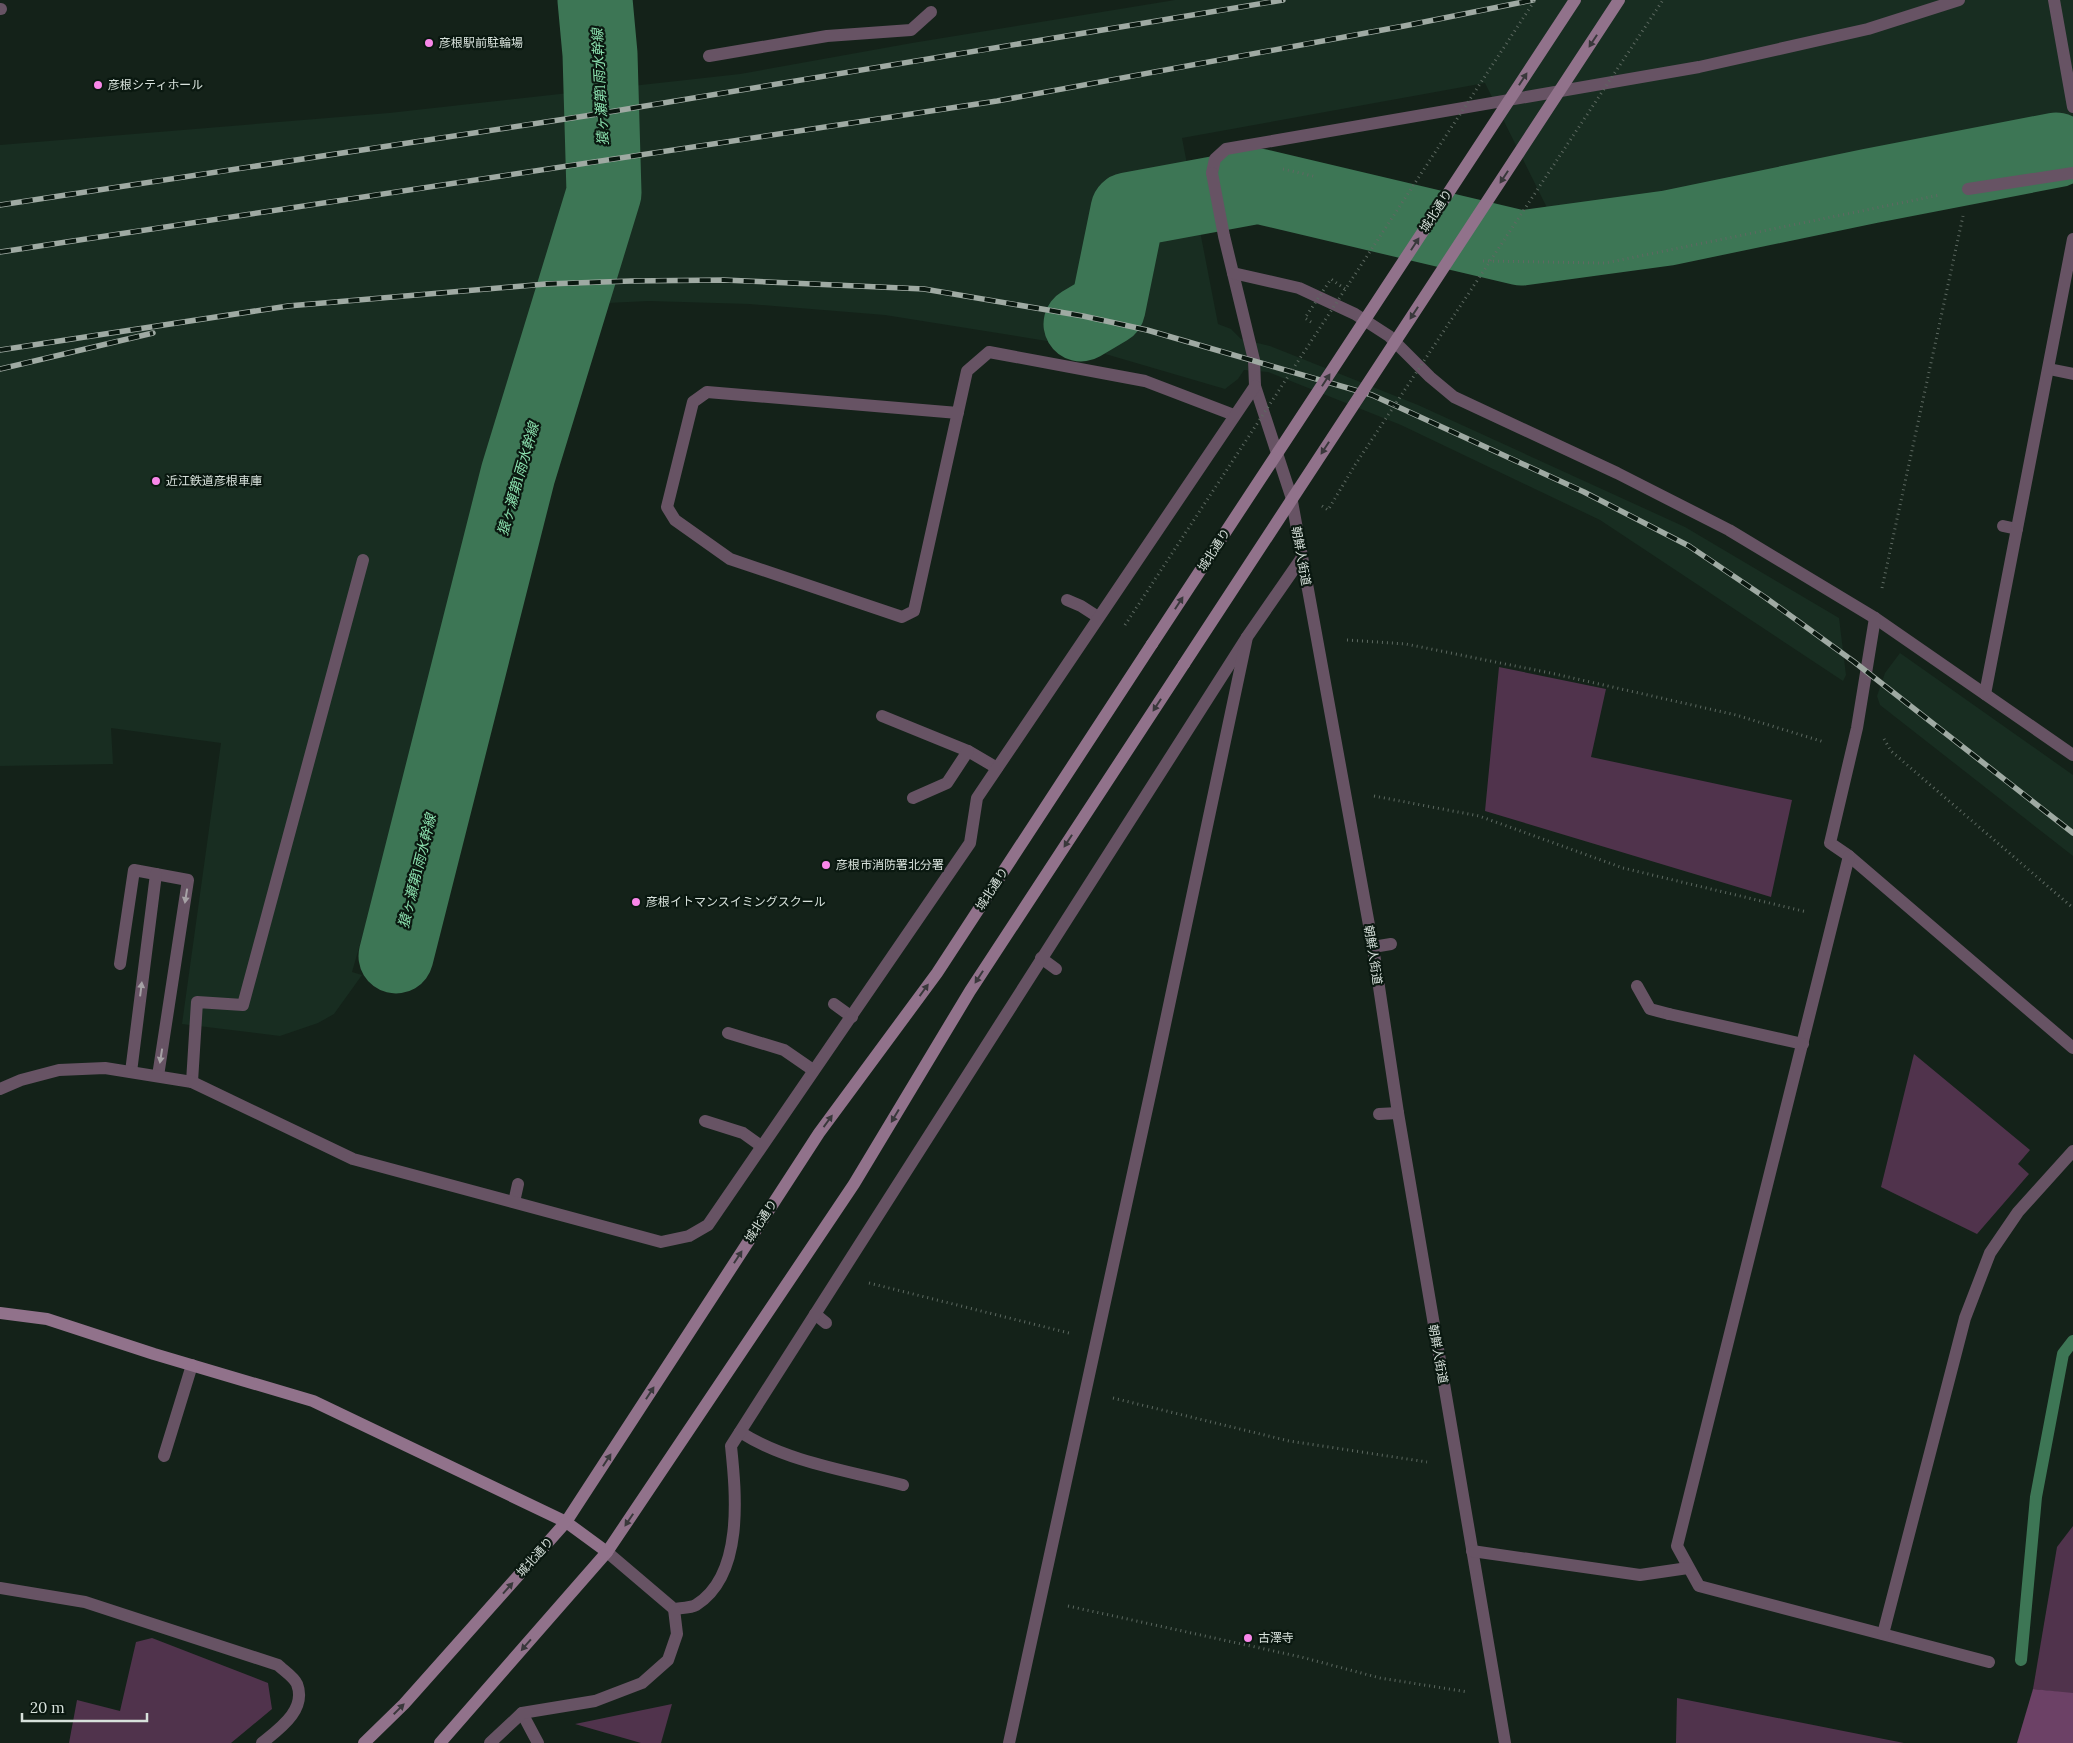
<svg xmlns="http://www.w3.org/2000/svg" width="2073" height="1743" font-family="Lora,'Noto Sans JP',serif">
  <rect width="100%" height="100%" fill="#142219"/>
  <!-- built -->
  <g fill="#182d21">
    <polygon points="1175,0 2073,0 2073,127 1557,228 1485,83 1182,138 1218,324 1231,329 1241,339 1270,346 1418,405 1685,527 1839,618 1846,675 1843,681 1600,520 1401,425 1268,372 1244,370 1238,379 1225,389 1078,346 885,315 749,304 649,301 544,306 352,972 362,975 334,1014 318,1023 280,1036 182,1024 221,743 111,728 113,764 0,766 0,145 389,113 740,74 912,43"/>
    <polygon points="1900,653 2073,775 2073,856 1880,705 1877,696 1885,673"/>
  </g>
  <!-- green -->
  <g fill="#50334c">
    <polygon points="1499,667 1606,689 1591,757 1792,800 1771,897 1485,811"/>
    <polygon points="1914,1054 2030,1150 2018,1164 2029,1174 1977,1234 1881,1187"/>
    <polygon points="2073,1526 2073,1694 2033,1689 2057,1547"/>
    <polygon points="152,1638 268,1683 272,1709 231,1743 69,1743 77,1700 120,1711 136,1642"/>
    <polygon points="1677,1698 1904,1743 1676,1743"/>
    <polygon points="672,1704 661,1743 641,1743 575,1724"/>
  </g>
  <!-- forest -->
  <polygon fill="#6c4166" points="2033,1689 2073,1693 2073,1743 2017,1743"/>
  <g fill="none" stroke-linecap="round" stroke-linejoin="round">
    <!-- stream -->
    <polyline stroke="#3d7655" stroke-width="12" points="2021,1660 2036,1497 2063,1354 2073,1341"/>
    <!-- river -->
    <g stroke="#3d7655" stroke-width="75">
      <polyline points="1081,324 1108,308 1128,210 1258,186 1521,248 1668,228 1870,186 2056,150"/>
      <polyline points="396,956 518,474 604,193 600,54 595,0"/>
    </g>
    <!-- path -->
    <g stroke="#5d6961" stroke-width="3" stroke-dasharray="1 4" stroke-linecap="butt">
      <polyline points="1283,169 1317,177"/>
      <polyline points="1483,261 1605,263 1940,195"/>
      <polyline points="1322,506 1328,510 1355,465"/>
      <polyline points="1882,588 1963,216"/>
      <polyline points="1347,640 1406,644 1555,674 1736,715 1824,742"/>
      <polyline points="1884,739 1891,751 2073,908"/>
      <polyline points="1374,796 1479,816 1623,868 1807,912"/>
      <polyline points="869,1283 1069,1333"/>
      <polyline points="1113,1398 1289,1441 1427,1462"/>
      <polyline points="1068,1606 1301,1657 1380,1678 1468,1692"/>
    </g>
    <!-- lane -->
    <g stroke="#675364" stroke-width="12">
      <polyline points="0,9 1,9"/>
      <polyline points="709,56 827,36 911,30 931,12"/>
      <polyline points="1212,173 1215,159 1226,149 1699,67 1868,29 1959,0"/>
      <polyline points="2003,526 2017,529"/>
      <polyline points="1067,600 1081,606 1098,617"/>
      <polyline points="882,716 968,751 997,768"/>
      <polyline points="913,798 947,783 968,751"/>
      <polyline points="1373,947 1391,944"/>
      <polyline points="1041,958 1056,969"/>
      <polyline points="120,964 134,870 188,880 158,1076"/>
      <polyline points="1637,986 1650,1009 1669,1014"/>
      <polyline points="834,1004 852,1017"/>
      <polyline points="728,1033 784,1050 813,1070"/>
      <polyline points="131,1072 156,874"/>
      <polyline points="192,1082 197,1002 243,1005 363,560"/>
      <polyline points="1379,1114 1398,1113"/>
      <polyline points="705,1121 743,1133 761,1146"/>
      <polyline points="514,1202 518,1184"/>
      <polyline points="815,1314 826,1323"/>
      <path d="M740,1432C787,1462 849,1471 903,1485"/>
      <polyline points="164,1456 192,1365"/>
      <polyline points="522,1713 538,1743"/>
    </g>
    <!-- street -->
    <g stroke="#675364" stroke-width="12">
      <polyline points="2054,0 2073,107"/>
      <polyline points="1212,173 1224,236 1254,360 1255,386 1291,496 1373,947 1398,1113 1505,1743"/>
      <polyline points="1968,189 2073,173"/>
      <polyline points="1233,273 1299,288 1355,314 1389,336 1430,377 1454,397 1617,473 1729,530 1875,618 2073,755"/>
      <polyline points="2049,369 2073,374"/>
      <polyline points="958,413 707,392 693,402 667,507 675,520 730,559 902,617 914,611 967,371 989,352 1145,381 1234,415"/>
      <polyline points="1875,618 1857,728 1830,843 1849,856 2073,1048"/>
      <polyline points="1985,694 2073,239"/>
      <polyline points="1849,856 1677,1546 1699,1586 1989,1662"/>
      <polyline points="1669,1014 1803,1044"/>
      <polyline points="0,1089 21,1080 59,1070 105,1068 192,1082 353,1159 661,1242 689,1236 708,1225 970,843 977,798 1255,386"/>
      <polyline points="1472,1551 1640,1575 1688,1568"/>
      <path d="M607,1552L674,1609C680,1608 691,1608 696,1605C744,1575 736,1494 731,1446L1247,637"/>
      <path d="M0,1588L85,1602L278,1665C283,1670 294,1677 297,1684C307,1710 279,1729 262,1743"/>
      <polyline points="1883,1634 1965,1318 1990,1253 2018,1212 2073,1151"/>
      <polyline points="490,1743 522,1713 595,1701 642,1683 668,1660 677,1634 674,1609"/>
      <polyline points="1009,1743 1153,1081 1247,637 1301,559"/>
    </g>
    <!-- secondary -->
    <g stroke="#91728b" stroke-width="12">
      <polyline points="0,1313 47,1319 154,1354 313,1401 566,1522 607,1552"/>
      <polyline points="364,1743 404,1704 566,1522 819,1133 937,973 1152,644"/>
      <polyline points="440,1743 607,1552 854,1184 970,991 1184,664"/>
    </g>
    <!-- rail casing -->
    <g stroke="#9faaa3" stroke-width="5.5">
      <g id="rail">
        <polyline points="0,205 585,116 1283,0"/>
        <polyline points="0,252 997,101 1404,26 1533,0"/>
        <polyline points="0,350 288,306 546,284 631,281 724,280 924,289 1083,316 1147,330 1372,395 1584,492 1689,546 1766,598 1853,661 2073,833"/>
        <polyline points="0,369 153,333"/>
      </g>
    </g>
    <!-- rail -->
    <use href="#rail" stroke="#0a1810" stroke-width="4" stroke-dasharray="11" stroke-linecap="butt"/>
    <!-- path-bridge -->
    <g stroke="#5d6961" stroke-width="3" stroke-dasharray="1 4" stroke-linecap="butt">
      <polyline points="1311,322 1305,318 1331,279 1345,289"/>
      <polyline points="1355,465 1663,0"/>
      <polyline points="1125,625 1535,0"/>
    </g>
    <!-- secondary-bridge -->
    <g stroke="#91728b" stroke-width="12">
      <polyline points="1152,644 1575,0"/>
      <polyline points="1184,664 1619,0"/>
    </g>
  </g>
  <!-- one-way arrows -->
  <defs><path id="oneway-solid" d="M-6-.8H1V-3.2L6.5 0L1 3.2V.8H-6Z" transform="scale(1.25)"/></defs>
  <g fill="#39383b">
    <use href="#oneway-solid" transform="translate(1593 41) rotate(123)"/>
    <use href="#oneway-solid" transform="translate(1523 79) rotate(-57)"/>
    <use href="#oneway-solid" transform="translate(1504 177) rotate(123)"/>
    <use href="#oneway-solid" transform="translate(1415 244) rotate(-57)"/>
    <use href="#oneway-solid" transform="translate(1414 313) rotate(123)"/>
    <use href="#oneway-solid" transform="translate(1326 380) rotate(-57)"/>
    <use href="#oneway-solid" transform="translate(1325 448) rotate(123)"/>
    <use href="#oneway-solid" transform="translate(1179 603) rotate(-57)"/>
    <use href="#oneway-solid" transform="translate(1157 705) rotate(123)"/>
    <use href="#oneway-solid" transform="translate(1068 841) rotate(123)"/>
    <use href="#oneway-solid" transform="translate(979 977) rotate(123)"/>
    <use href="#oneway-solid" transform="translate(924 990) rotate(-54)"/>
    <use href="#oneway-solid" transform="translate(895 1116) rotate(121)"/>
    <use href="#oneway-solid" transform="translate(828 1121) rotate(-54)"/>
    <use href="#oneway-solid" transform="translate(738 1257) rotate(-57)"/>
    <use href="#oneway-solid" transform="translate(650 1393) rotate(-57)"/>
    <use href="#oneway-solid" transform="translate(607 1460) rotate(-57)"/>
    <use href="#oneway-solid" transform="translate(629 1520) rotate(124)"/>
    <use href="#oneway-solid" transform="translate(508 1588) rotate(-48)"/>
    <use href="#oneway-solid" transform="translate(526 1645) rotate(131)"/>
    <use href="#oneway-solid" transform="translate(399 1709) rotate(-45)"/>
  </g>
  <g fill="#a5a1a5">
    <use href="#oneway-solid" transform="translate(186 896) rotate(99)"/>
    <use href="#oneway-solid" transform="translate(141 989) rotate(-83)"/>
    <use href="#oneway-solid" transform="translate(161 1056) rotate(99)"/>
  </g>
  <!-- markers -->
  <g fill="#f987e9" stroke="#0a1810" stroke-width="2">
    <circle cx="429" cy="43" r="5"/>
    <circle cx="98" cy="85" r="5"/>
    <circle cx="156" cy="481" r="5"/>
    <circle cx="826" cy="865" r="5"/>
    <circle cx="636" cy="902" r="5"/>
    <circle cx="1248" cy="1638" r="5"/>
  </g>
  <g text-anchor="middle" stroke-width="4.5" stroke-linejoin="round" paint-order="stroke">
    <!-- poi labels -->
    <g font-size="12" fill="#d7e1db" stroke="#0a1810" text-anchor="start">
      <text x="439" y="47">彦根駅前駐輪場</text>
      <text x="108" y="89">彦根シティホール</text>
      <text x="166" y="485">近江鉄道彦根車庫</text>
      <text x="836" y="869">彦根市消防署北分署</text>
      <text x="646" y="906">彦根イトマンスイミングスクール</text>
      <text x="1258" y="1642">古澤寺</text>
    </g>
    <!-- street labels -->
    <g font-size="12" fill="#d7e1db" stroke="#0a1810">
      <text transform="translate(1436 211) rotate(-57)" y="4">城北通り</text>
      <text transform="translate(1214 550) rotate(-57)" y="4">城北通り</text>
      <text transform="translate(1301 556) rotate(80)" y="4">朝鮮人街道</text>
      <text transform="translate(992 889) rotate(-57)" y="4">城北通り</text>
      <text transform="translate(1373 955) rotate(81)" y="4">朝鮮人街道</text>
      <text transform="translate(761 1221) rotate(-57)" y="4">城北通り</text>
      <text transform="translate(1438 1354) rotate(80)" y="4">朝鮮人街道</text>
      <text transform="translate(535 1557) rotate(-48)" y="4">城北通り</text>
    </g>
    <!-- water labels -->
    <g font-size="14" font-style="italic" fill="#8be0ae" stroke="#0a1810">
      <text transform="translate(600 87) rotate(-93)" y="5">猿ヶ瀬第1雨水幹線</text>
      <text transform="translate(518 479) rotate(-74)" y="5">猿ヶ瀬第1雨水幹線</text>
      <text transform="translate(417 871) rotate(-76)" y="5">猿ヶ瀬第1雨水幹線</text>
    </g>
  </g>
  <!-- scale -->
  <path d="M22 1713v8h125v-8" fill="none" stroke="#d7e1db" stroke-width="2.5"/>
  <text x="30" y="1713" font-size="15" fill="#d7e1db" stroke="#0a1810" stroke-width="4" paint-order="stroke">20 m</text>
</svg>
